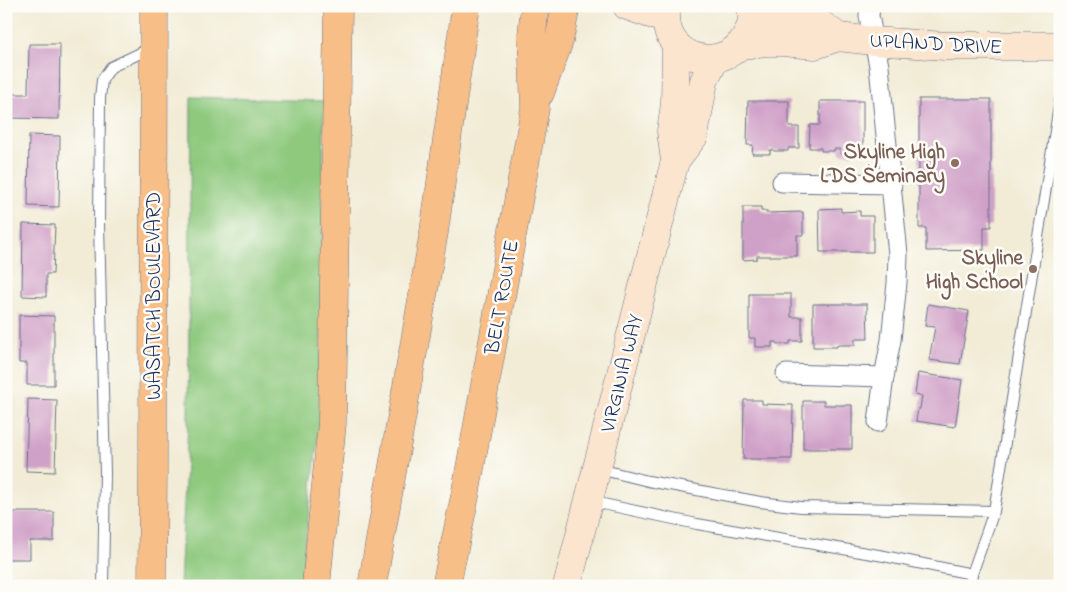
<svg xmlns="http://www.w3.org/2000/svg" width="1066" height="592" font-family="'Indie Flower',sans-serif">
  <rect width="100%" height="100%" fill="#fdfcf7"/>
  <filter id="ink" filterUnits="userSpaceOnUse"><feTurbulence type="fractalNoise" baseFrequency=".02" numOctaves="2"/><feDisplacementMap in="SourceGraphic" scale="10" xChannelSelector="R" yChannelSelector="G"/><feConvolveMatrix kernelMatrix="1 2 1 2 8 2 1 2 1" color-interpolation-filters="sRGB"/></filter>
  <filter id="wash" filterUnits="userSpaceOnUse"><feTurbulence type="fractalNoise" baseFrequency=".0096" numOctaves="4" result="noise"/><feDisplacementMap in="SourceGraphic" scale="20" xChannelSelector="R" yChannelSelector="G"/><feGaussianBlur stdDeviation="1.12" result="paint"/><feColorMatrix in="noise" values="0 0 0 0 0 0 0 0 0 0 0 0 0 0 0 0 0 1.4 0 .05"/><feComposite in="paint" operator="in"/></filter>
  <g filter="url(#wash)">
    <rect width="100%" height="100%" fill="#f2ecd6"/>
    <!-- green -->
    <polygon fill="#8ec97e" stroke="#547c6e" points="191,97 324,101 320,421 300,586 180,586 188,423"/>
    <g id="blocks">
      <!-- building -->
      <g fill="#d0a1c8">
        <polygon points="29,44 60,44 59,119 10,118 10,94 28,94"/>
        <polygon points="919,99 991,99 991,227 984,227 984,250 926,251 926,228 919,228"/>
        <polygon points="748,101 789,101 789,127 799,127 799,148 788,148 788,151 774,151 774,150 770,150 770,154 752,154 753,145 747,145"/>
        <polygon points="820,101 863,101 863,145 856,145 856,154 840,154 840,149 834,149 834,151 821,151 821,148 809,148 810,125 820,125"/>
        <polygon points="29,135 60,136 59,207 28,206"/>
        <polygon points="743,207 761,207 761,211 766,211 766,213 803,212 803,235 797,235 797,256 757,256 757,259 743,260"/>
        <polygon points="841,208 841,212 860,211 860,216 873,216 873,252 820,252 819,209"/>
        <polygon points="23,224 55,225 53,274 46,274 46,297 22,296"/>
        <polygon points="749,294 791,294 791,317 802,317 802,341 790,341 790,344 777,344 777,342 772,342 772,347 755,347 755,338 749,338"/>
        <polygon points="813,304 867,304 868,339 855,339 855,345 837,345 837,347 813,347"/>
        <polygon points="928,304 969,311 960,364 929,360 935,327 925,326"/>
        <polygon points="19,315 54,316 54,385 27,385 27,363 19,363"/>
        <polygon points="918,373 962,380 955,427 916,421 918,409 920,409 922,396 915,395"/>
        <polygon points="28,399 57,400 55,472 26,471"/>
        <polygon points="744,400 762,400 762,404 793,405 792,459 743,459"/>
        <polygon points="803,401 824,401 824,405 852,405 852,449 803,449"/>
        <polygon points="6,512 54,512 54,541 30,541 30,559 6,559"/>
      </g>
    </g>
  </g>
  <g filter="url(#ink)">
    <use href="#blocks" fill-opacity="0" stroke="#667188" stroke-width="1"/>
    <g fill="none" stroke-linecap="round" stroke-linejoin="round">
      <!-- lane casing -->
      <g stroke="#667188" stroke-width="12">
        <g id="lane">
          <polyline points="599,469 648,481 686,488 760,502 801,507 994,511"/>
          <polyline points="589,501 697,524 884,556 972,574"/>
          <polyline points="103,586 105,473 99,224 100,98 102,80 111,67 153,47"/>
          <polyline points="970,586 972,574 994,511 1060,100"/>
        </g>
      </g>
      <!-- street casing -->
      <g stroke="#667188" stroke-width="21">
        <g id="street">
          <polyline points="870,6 869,16 879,66 898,254 897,283 891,340 884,377 878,422"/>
          <polyline points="782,182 892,184"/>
          <polyline points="786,374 884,377"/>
        </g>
      </g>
      <!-- secondary casing -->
      <g stroke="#667188" stroke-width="29">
        <g id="secondary">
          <polyline points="627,6 665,19"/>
          <path d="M666,6C666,15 665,24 669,33C682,64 726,68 744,39C748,33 752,26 752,18C752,14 751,10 751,6"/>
          <polyline points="753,6 765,16 785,21 822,25 838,37"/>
          <polyline points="741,45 765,42 783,42 815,45 838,37 874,41 945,46 1060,46"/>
          <polyline points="675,161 694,136 704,81 715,59"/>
          <polyline points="567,586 675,161 671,131 675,104 676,45"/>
        </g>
      </g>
      <!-- primary casing -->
      <g stroke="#667188" stroke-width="29">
        <polyline id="primary" points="152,586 153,468 154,6"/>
      </g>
      <!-- highway casing -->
      <g stroke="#667188" stroke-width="29">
        <g id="highway">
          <polyline points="540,93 559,41 566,6"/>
          <polyline points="316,586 332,423 338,6"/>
          <polyline points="372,586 434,232 466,6"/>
          <polyline points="446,586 465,496 535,108 532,35 535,6"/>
        </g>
      </g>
      <!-- lane -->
      <use href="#lane" stroke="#fff" stroke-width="10"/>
      <!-- street -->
      <use href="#street" stroke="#fff" stroke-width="19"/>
      <!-- secondary -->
      <use href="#secondary" stroke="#fce5cf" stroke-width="28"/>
      <!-- primary -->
      <use href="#primary" stroke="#f7be88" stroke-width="28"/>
      <!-- highway -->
      <use href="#highway" stroke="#f7be88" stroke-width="28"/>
    </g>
  </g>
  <!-- markers -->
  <g fill="#8d6e63" stroke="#fdfcf7" stroke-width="2">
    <circle cx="955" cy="163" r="5"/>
    <circle cx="1033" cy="269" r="5"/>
  </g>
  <g text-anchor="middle" stroke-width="5" stroke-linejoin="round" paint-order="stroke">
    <!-- street labels -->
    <g font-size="21" fill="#1b2f5e" stroke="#fdfcf7">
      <text transform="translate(936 43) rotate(3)" y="7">UPLAND DRIVE</text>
      <text transform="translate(153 296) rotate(-90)" y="7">WASATCH BOULEVARD</text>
      <text transform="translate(501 297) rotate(-80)" y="7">BELT ROUTE</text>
      <text transform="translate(621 373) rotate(-76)" y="7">VIRGINIA WAY</text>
    </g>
    <!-- education labels -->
    <g font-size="21" font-weight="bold" fill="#785e54" stroke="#fdfcf7" text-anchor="end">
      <text x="945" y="158">Skyline High<tspan x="945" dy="24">LDS Seminary</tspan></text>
      <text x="1023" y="264">Skyline<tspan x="1023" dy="24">High School</tspan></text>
    </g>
  </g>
  <!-- margin -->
  <rect width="1066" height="592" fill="none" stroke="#fdfcf7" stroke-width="25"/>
</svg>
